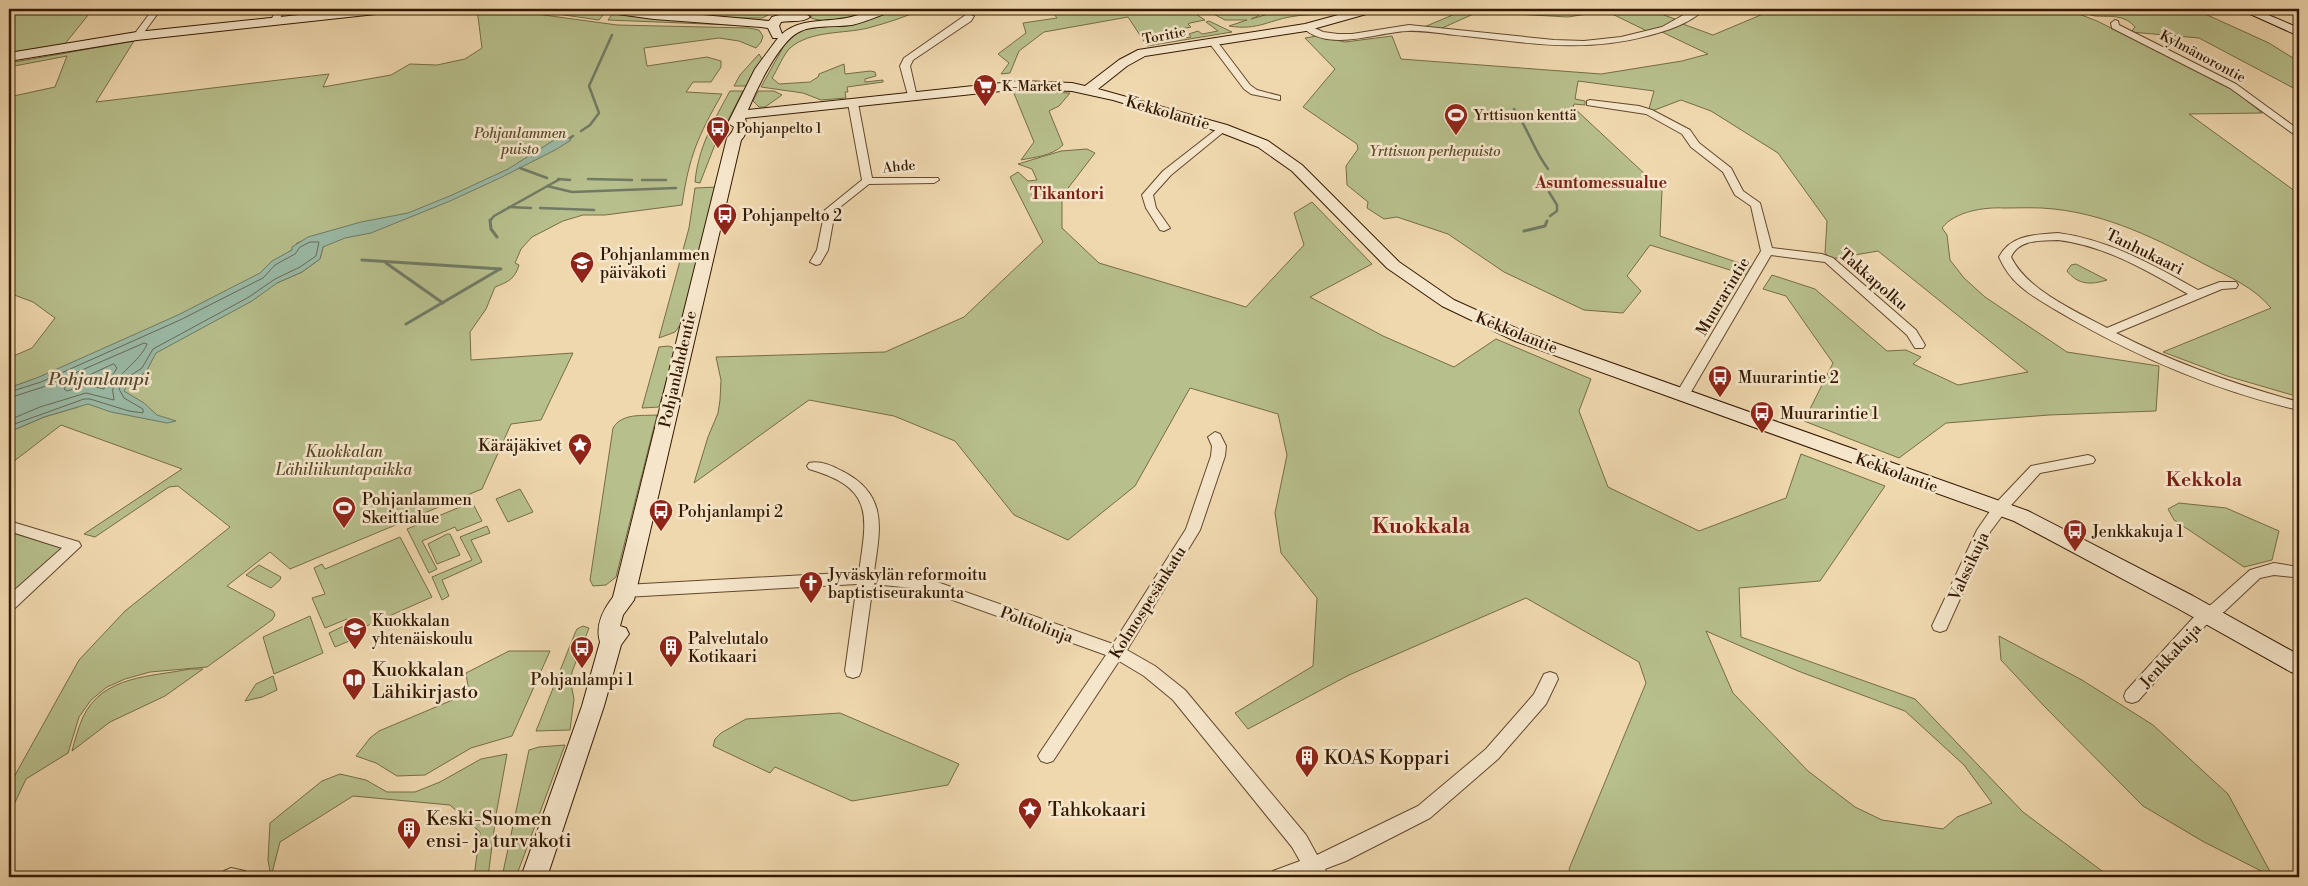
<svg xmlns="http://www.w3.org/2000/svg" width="2308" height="886" font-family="'Libre Bodoni',serif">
  <rect width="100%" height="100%" fill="#efd7ae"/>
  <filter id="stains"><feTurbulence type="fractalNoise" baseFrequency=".004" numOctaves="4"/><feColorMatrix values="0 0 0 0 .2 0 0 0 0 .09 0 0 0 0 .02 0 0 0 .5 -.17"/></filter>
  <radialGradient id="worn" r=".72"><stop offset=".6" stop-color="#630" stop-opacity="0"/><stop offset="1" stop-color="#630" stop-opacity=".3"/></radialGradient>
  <!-- green -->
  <g fill="#b7bf8c" stroke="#766c46" fill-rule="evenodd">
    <polygon points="9,9 93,9 64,45 9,55"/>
    <path d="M477,9H500L617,25L749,28L759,30L763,36L761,42L756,48L739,41L719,38L644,48L647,66L707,57L721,61V67L711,82H693L686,92L722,94C698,136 689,156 682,205L605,215H583L563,221L532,237L521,249L515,263L519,265C515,279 508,282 495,287L486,309L470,332L471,360L573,353L541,420L511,424L482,489L290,569L270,552L227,586L273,611L275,615L272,620L207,667L150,672L125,679L107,687L91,700L79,717L68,753L26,779L9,815V786L79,660L125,611L230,527L178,486L169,487L95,537L84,534L182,469L61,425L9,465V432L44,417L78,407L34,379L9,388V358L32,348L55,318L33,302L9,293V97L55,87L67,56L9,67V63L134,41L96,102L329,74L323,87L391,75L410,64L437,65L465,59L482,48ZM327,232L320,259L302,272L277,283L263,272C274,259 290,255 297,243Z"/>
    <polygon points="522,9 607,10 599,20"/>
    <polygon points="631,9 781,9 762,18 735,18 659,13"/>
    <path d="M811,9H881C862,18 831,25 811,18Z"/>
    <path d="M895,9H923C905,17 887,23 868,28C844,34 811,30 790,48C783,55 778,69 772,78L779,84L810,82L818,77L819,74L844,64L845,74L870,71L875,72L876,76L865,79V82L883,80V82L847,87L848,92H845L846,98L821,100L803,93L761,87L791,33L800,30L872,19Z"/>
    <polygon points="1050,9 1188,9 1205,20 1190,23 1188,24 1191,27 1156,34 1162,41 1191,37 1189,34 1198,31 1202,34 1218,31 1206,22 1209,21 1232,32 1147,46 1128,17 1044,32 1019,51 1010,73 1001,74 1009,63 998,54 1026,33 1023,23 1057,18"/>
    <path d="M1204,9H1264L1258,16L1251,19L1265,15L1266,9H1325L1327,13C1314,16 1308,14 1296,16C1270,19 1259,31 1229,26L1247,20H1225Z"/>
    <polygon points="1467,9 1647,9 1675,19 1662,28 1649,32 1606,11 1568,17 1478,12 1440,29 1424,27"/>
    <path d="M1775,9H2066L2097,21L2215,79L2230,87L2262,113L2189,114L2299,194V397L2227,376L2163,352L2271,308C2254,287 2229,277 2206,265C2157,239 2109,215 2054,209C2037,207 2021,208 2004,208C1985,207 1955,211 1942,228L1947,235L1950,260L1964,278L1985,297L2067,352L2159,366L2156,411L2049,415L1946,423L1899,458L1804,421L1833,363L1786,296L1763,289L1772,275L1815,289L1887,351L1906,350L1921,357L1913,364L1958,385L2028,372L1878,251L1831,259L1825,253L1827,221L1778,153L1711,111L1681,100L1652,111L1649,109L1654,91L1578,81L1575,99L1585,101V105L1574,104L1573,107L1662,190L1660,236L1751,267L1746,275L1650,245L1627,276L1641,291L1623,313L1584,310L1504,272L1448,234L1397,217L1384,219L1367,208L1368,202L1347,185L1346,166L1358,149L1357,144L1303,107L1335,69L1305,38L1317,36L1345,42L1392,36L1401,59L1601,74L1682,61L1708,54L1662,32L1680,23L1713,35Z"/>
    <path d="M2076,9H2194L2269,43L2293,58H2299V91L2199,38L2131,32L2135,27C2124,14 2110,17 2095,16C2089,15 2081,11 2076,9Z"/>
    <polygon points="614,12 756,26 608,20"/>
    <polygon points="759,54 762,59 746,86 734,86 740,75"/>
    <path d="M730,91H743L725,126L721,129L700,183L695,182C698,148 714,120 730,91Z"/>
    <polygon points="758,91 774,91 782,95 765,107 759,107 753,101"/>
    <path d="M1013,91L1070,93L1059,106L1049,111L1063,145C1052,156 1035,157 1021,160L1034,142Z"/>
    <path d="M1087,149L1095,153L1062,196V228L1099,263L1246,307L1304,245L1294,213L1312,202L1372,264L1310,297L1383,336L1454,367L1496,339L1591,379L1579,411L1608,487L1699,531L1786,498L1801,454L1885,486L1820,581L1739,588L1741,637L1915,699L2023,812L2110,877H1573L1569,869L1646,683L1639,662L1526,598L1349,675L1248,729L1235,713L1313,666L1317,598L1281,553L1275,513L1287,455L1278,414L1190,388L1135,486L1068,540L1014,515L955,441L894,416L809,400L694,483L708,437L718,413L720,400L721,380L716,357L885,352L964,317L1043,242L1010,177L1018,172L1028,181L1037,180L1032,169L1018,164L1061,151ZM1706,631L1798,671L1905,711L1964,765L1992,803L1957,817L1943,829L1882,820L1855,807L1808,771L1733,693Z"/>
    <polygon points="718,187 681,324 675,332 659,338 689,228 695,188"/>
    <path d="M2076,264L2107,280C2091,285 2078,285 2067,271L2071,265Z"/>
    <polygon points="668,346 672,347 674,351 673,358 659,407 642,408 659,347"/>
    <path d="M657,415L616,577L606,585L593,586L590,580L613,428C622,413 641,416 657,415Z"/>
    <polygon points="520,489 533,512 508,522 496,499"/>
    <polygon points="472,502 482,521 457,531 455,527 422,541 437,569 429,573 407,529"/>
    <polygon points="2179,503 2226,508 2279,531 2272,560 2244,567 2174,520 2168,509"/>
    <polygon points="487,526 490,533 471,540 482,562 442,580 449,596 442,600 432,577 472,560 460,537"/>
    <polygon points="9,532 62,548 9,598"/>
    <polygon points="447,534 450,534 460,555 437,564 428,544"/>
    <polygon points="400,537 432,597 353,632 347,619 325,628 312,598 325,594 314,568 322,564 325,569"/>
    <polygon points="259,565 281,577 280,580 271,588 246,575"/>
    <polygon points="310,616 323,653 274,674 263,637"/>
    <polygon points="348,624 354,639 335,647 329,633"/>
    <polygon points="583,626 589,628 572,672 571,684 574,699 570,730 536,731 575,633 577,629"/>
    <polygon points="1999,636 2082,680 2153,725 2228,794 2273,877 2204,842 2143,806 2044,706 2001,660"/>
    <polygon points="509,651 550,651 512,736 471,748 425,775 397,776 376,763 356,756 370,738 379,731 469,693 466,673"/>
    <path d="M190,669H203L165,696L110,722L72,751C75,740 78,728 83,717C103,675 151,677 190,669Z"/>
    <polygon points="273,676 277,690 262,697 245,701 256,684"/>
    <polygon points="840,713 959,764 948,785 852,801 775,767 770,773 713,746 715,739 721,733 746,719"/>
    <polygon points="565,745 516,877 502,877 529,750 539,747"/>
    <polygon points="507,754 496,815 488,877 474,877 480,832 450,805 353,796 280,842 271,877 268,860 270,823 322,781 340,774 366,780 387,792 415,792 440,782 481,759"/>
  </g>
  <!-- water -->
  <polygon fill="#9abaa7" stroke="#717a65" points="559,137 570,138 571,140 557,149 502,177 450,201 371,233 345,238 323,247 320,259 302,272 277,283 252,301 156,353 146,372 129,383 124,391 144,403 157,415 176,421 167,423 111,412 88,404 44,417 9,432 9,388 39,377 178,315 260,273 272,261 292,250 292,247 308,237 361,222 408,213 452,195 508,169"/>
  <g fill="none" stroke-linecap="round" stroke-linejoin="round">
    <!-- shore -->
    <g stroke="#676a54" stroke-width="1">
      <polygon points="114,364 117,368 104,389 87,385 67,391 64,389 66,386"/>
      <polyline points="9,392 41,382 180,320 263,278 275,265 295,254 300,247 310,242 319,242 316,256 300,267 275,279 249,297 153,349 142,368 125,379 119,389 124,398 143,409 143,413 129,411 90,399 84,399 9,426"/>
      <path d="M9,398L43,387L144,343L147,344C140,362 115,375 113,388C112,392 114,396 114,400L86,393L40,407L9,420"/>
    </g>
    <!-- stream-far1 -->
    <g stroke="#717a65" stroke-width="2.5">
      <polyline points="1323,9 1324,11"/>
      <path d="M1514,109C1528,128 1534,151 1548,169"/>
      <polyline points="581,131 590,125 599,113 589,86 612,35"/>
      <polyline points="570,138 573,136"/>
      <polyline points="520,168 547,178"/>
      <polyline points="1542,175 1547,188"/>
      <polyline points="558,179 570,180"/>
      <polyline points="588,179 632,180"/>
      <polyline points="642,180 666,180"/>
      <polyline points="547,186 572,192 676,188"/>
      <polyline points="1549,192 1557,205 1557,211 1550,216"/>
      <polyline points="509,207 531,208"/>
      <polyline points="540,208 594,210"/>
      <polyline points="490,221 494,216 560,179"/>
    </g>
    <!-- stream -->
    <g stroke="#717a65" stroke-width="3">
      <polyline points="490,220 491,229 497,237"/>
      <polyline points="1524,231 1545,226 1547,221"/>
      <polyline points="362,260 501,269"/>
      <polyline points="386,263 443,303"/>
      <polyline points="406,324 500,269"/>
    </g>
    <!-- street casing -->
    <g stroke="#63482c" stroke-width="2">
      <g id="street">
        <polygon points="153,9 161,9 140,38 134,38 133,36"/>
        <polygon points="277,9 285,9 278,22 272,22 271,20"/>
        <path d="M1694,9H1704C1690,24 1666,31 1647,36C1582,53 1530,43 1465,36C1447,35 1427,30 1408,31C1376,32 1329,53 1302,27L1306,24L1323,32L1338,34H1352L1409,25L1554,40L1584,41L1621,37L1662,27Z"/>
        <polygon points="2250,9 2271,9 2251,14 2247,11"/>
        <polygon points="967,14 974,16 971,21 913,60 910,66 917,97 915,99 909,99 900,66 904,58"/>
        <polygon points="2115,20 2118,21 2119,25 2236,84 2299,130 2299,138 2230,88 2112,28 2111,23"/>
        <polygon points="1210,40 1216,40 1250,85 1257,90 1280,96 1280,100 1251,94 1244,89 1210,44"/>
        <polygon points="853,100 858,103 872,178 938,178 939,180 934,183 869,184 835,211 828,250 820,264 816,265 810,262 817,250 825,210 862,180 848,103"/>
        <polygon points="1590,100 1639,106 1652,110 1690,130 1699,143 1731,168 1743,191 1760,203 1772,248 1822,254 1833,258 1916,330 1925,345 1923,348 1915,348 1907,335 1825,262 1771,255 1688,397 1678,397 1676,394 1761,251 1751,206 1735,195 1723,172 1691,147 1682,134 1646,114 1587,105 1587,101"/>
        <polygon points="1222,125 1226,126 1226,130 1171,175 1153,195 1156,208 1170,228 1164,231 1160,230 1146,208 1142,195 1163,171"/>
        <path d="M2058,233C2110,240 2153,265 2198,290L2220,282H2236L2238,285L2236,288L2222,289L2116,333C2174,363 2236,385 2299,402V410C2220,392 2144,360 2073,320C2055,309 2034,299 2019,285C2010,277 2004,268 1999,257C2011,234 2035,235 2058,233ZM2058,240C2106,246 2146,270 2188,294L2107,328C2075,311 2027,290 2011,257C2019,239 2040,241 2058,240Z"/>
        <path d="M1215,432L1220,434L1226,446L1225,456L1200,530L1127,650L1155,666L1185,690L1306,835L1317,855L1418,806L1486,749L1534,694L1544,674L1550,672L1556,674L1558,679L1546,704L1498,759L1430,818L1346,861L1325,869L1329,877H1310L1309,875L1302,877H1271L1273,871L1300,861L1292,847L1173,700L1144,676L1119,661L1053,761L1047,763L1041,761L1038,756L1041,751L1106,655L922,589L873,584L861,671L859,676L853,678L847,676L845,671L857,584L625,597L620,595L617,591L620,587L625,585L859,572C867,516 875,488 809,469L807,466L809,463C820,460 833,466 842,471C889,495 880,529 874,572L923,577L1113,644L1186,529L1211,456L1212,446L1208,437Z"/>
        <polygon points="2088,455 2093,457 2095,460 2093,463 2040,473 2005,512 1990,532 1946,630 1940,632 1934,630 1932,626 1977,530 1995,504 2031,466"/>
        <polygon points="9,521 79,542 81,546 15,608 9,610 9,595 62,548 9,531"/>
        <polygon points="2274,563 2298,567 2299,573 2293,577 2274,575 2260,578 2225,611 2205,626 2138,701 2132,703 2126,701 2124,696 2126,691 2193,618 2213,603 2250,570"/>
        <polygon points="231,868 245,871 247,877 222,877 224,871"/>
      </g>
    </g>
    <!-- secondary casing -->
    <g stroke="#341901" stroke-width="2">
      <g id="secondary">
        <polygon points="355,9 391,9 385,13 137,40 9,61 9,53 137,32"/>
        <path d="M604,9H634L769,21L772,17C783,14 800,8 810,17C803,23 790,20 781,22L779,26L782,34C801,17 828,23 851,17C867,13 876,9 894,9L892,11C879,16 865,22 852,25C837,27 814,25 801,31C780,39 756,90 748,110L1021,81L1072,83L1085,86L1119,60L1138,50L1305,24L1360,9H1379L1377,11L1306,31L1145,56L1127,66L1098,89L1227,125L1268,141L1302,165L1399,262L1454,300L1527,333L2028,511L2193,596L2299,655V675L2291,672L2177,608L2014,521L1515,341L1442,306L1387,268L1292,171L1258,147L1217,131L1113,100L1072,91L1021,89L745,118C747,126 748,133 741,140L634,600L623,615L620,626L626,628L629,634L621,645L604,706L547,877H521L582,706L600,642C595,625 603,610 613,597L727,138L732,132L734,127L728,123L755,69L778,38H773L768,28L761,27L654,19L610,13Z"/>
        <polygon points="2239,9 2254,9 2299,28 2299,36"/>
      </g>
    </g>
    <!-- street -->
    <use href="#street" fill="#f5e5ca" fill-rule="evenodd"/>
    <!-- secondary -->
    <use href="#secondary" fill="#f5e5ca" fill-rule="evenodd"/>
  </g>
  <!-- icons -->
  <defs>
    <g id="supermarket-pin" transform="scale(1.25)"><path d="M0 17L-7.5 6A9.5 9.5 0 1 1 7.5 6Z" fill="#8f2418" stroke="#f5e5ca"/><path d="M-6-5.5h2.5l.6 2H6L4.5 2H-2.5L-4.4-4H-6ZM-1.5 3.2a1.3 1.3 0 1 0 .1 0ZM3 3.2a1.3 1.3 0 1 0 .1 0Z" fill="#fff"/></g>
    <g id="stadium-pin" transform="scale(1.25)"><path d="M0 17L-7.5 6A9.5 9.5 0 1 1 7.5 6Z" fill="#8f2418" stroke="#f5e5ca"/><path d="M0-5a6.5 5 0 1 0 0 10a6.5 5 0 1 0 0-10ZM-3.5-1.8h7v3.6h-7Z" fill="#fff"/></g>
    <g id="bus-pin" transform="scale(1.25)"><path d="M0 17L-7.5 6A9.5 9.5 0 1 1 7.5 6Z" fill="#8f2418" stroke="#f5e5ca"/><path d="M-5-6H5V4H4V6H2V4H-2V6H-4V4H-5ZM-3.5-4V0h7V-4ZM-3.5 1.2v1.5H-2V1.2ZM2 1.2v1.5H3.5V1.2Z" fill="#fff"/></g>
    <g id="school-pin" transform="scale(1.25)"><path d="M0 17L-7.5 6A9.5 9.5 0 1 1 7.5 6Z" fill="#8f2418" stroke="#f5e5ca"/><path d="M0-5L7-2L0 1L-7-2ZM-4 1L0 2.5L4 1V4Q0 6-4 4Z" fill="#fff"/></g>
    <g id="sight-pin" transform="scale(1.25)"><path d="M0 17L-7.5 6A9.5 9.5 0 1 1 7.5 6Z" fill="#8f2418" stroke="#f5e5ca"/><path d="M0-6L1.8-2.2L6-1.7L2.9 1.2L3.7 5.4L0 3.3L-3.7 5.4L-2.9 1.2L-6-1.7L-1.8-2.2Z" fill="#fff"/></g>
    <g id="church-pin" transform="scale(1.25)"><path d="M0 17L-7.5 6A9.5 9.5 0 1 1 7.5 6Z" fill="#8f2418" stroke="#f5e5ca"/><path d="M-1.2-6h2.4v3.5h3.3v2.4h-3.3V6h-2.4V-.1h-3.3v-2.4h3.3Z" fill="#fff"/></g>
    <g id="building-pin" transform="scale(1.25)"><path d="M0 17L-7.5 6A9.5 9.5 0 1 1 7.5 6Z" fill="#8f2418" stroke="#f5e5ca"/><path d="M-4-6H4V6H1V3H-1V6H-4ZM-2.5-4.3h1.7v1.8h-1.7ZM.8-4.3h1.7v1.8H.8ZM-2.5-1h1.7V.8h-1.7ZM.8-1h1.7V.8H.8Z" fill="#fff"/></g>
    <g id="library-pin" transform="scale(1.25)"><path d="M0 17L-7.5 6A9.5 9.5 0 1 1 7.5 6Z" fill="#8f2418" stroke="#f5e5ca"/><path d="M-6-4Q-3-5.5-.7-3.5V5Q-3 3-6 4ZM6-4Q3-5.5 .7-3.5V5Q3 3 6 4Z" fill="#fff"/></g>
  </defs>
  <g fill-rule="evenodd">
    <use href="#supermarket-pin" x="985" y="86"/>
    <use href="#stadium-pin" x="1456" y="115"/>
    <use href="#bus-pin" x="718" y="128"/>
    <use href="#bus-pin" x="725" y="215"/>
    <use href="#school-pin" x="582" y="263"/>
    <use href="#bus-pin" x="1720" y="377"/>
    <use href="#bus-pin" x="1762" y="413"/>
    <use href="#sight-pin" x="580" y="445"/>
    <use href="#stadium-pin" x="344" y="508"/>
    <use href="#bus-pin" x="661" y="511"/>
    <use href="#bus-pin" x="2075" y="531"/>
    <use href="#church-pin" x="811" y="583"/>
    <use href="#school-pin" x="355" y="629"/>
    <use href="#building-pin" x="671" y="647"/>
    <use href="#bus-pin" x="582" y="648"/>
    <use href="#library-pin" x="354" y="680"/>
    <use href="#building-pin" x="1307" y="757"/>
    <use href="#sight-pin" x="1030" y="809"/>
    <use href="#building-pin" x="409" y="829"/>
  </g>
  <g text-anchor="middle" stroke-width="5" stroke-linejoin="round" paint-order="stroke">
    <!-- far-street labels -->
    <g font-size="14" fill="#341901" stroke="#f5e5ca">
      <text transform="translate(1164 35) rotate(-11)" y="5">Toritie</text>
      <text transform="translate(2203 56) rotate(28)" y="5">Kylmänorontie</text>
      <text transform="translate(899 166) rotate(-5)" y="5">Ahde</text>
    </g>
    <!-- far-poi labels -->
    <g font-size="14" fill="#341901" stroke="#f5e5ca" text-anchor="start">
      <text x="1002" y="91">K-Market</text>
      <text x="1474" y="120">Yrttisuon kenttä</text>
      <text x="736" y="133">Pohjanpelto 1</text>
    </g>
    <!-- far-park labels -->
    <g font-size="14" font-style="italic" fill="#5b4b2b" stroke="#f5e5ca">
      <text x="520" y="138">Pohjanlammen<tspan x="520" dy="16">puisto</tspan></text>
      <text x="1435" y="156">Yrttisuon perhepuisto</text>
    </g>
    <!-- street labels -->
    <g font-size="16" fill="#341901" stroke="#f5e5ca">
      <text transform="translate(1168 112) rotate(16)" y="6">Kekkolantie</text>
      <text transform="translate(2145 251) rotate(26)" y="6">Tanhukaari</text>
      <text transform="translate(1874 279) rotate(41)" y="6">Takkapolku</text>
      <text transform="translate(1722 296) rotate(-59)" y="6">Muurarintie</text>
      <text transform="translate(1517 332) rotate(22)" y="6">Kekkolantie</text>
      <text transform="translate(677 369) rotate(-77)" y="6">Pohjanlahdentie</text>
      <text transform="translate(1897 472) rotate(20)" y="6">Kekkolantie</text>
      <text transform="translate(1968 566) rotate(-65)" y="6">Valssikuja</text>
      <text transform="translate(1147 602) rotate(-58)" y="6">Kolmospesänkatu</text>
      <text transform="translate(1037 624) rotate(20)" y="6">Polttolinja</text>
      <text transform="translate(2170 655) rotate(-47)" y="6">Jenkkakuja</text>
    </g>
    <!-- far-quarter labels -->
    <g font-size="16" font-weight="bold" fill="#7a1f14" stroke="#f5e5ca">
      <text x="1601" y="188">Asuntomessualue</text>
      <text x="1067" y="199">Tikantori</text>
    </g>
    <!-- poi labels -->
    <g font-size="16" fill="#341901" stroke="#f5e5ca" text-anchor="start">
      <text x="742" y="221">Pohjanpelto 2</text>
      <text x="600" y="260">Pohjanlammen<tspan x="600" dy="18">päiväkoti</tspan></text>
      <text x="1738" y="383">Muurarintie 2</text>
      <text x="1780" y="419">Muurarintie 1</text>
      <text x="562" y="451" text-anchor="end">Käräjäkivet</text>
      <text x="362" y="505">Pohjanlammen<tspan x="362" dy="18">Skeittialue</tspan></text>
      <text x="678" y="517">Pohjanlampi 2</text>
      <text x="2092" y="537">Jenkkakuja 1</text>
      <text x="828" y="580">Jyväskylän reformoitu<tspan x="828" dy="18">baptistiseurakunta</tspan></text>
      <text x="372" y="626">Kuokkalan<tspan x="372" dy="18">yhtenäiskoulu</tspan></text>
      <text x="688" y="644">Palvelutalo<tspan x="688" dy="18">Kotikaari</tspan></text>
      <text x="582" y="685" text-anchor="middle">Pohjanlampi 1</text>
    </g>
    <!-- park labels -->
    <g font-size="16" font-style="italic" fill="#5b4b2b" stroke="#f5e5ca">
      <text x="344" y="457">Kuokkalan<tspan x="344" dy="18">Lähiliikuntapaikka</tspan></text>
    </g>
    <!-- water labels -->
    <g font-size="18" font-style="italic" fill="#534933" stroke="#f5e5ca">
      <text x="99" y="385">Pohjanlampi</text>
    </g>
    <!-- quarter labels -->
    <g font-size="19" font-weight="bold" fill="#7a1f14" stroke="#f5e5ca">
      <text x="2204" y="486">Kekkola</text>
    </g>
    <!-- near-poi labels -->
    <g font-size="19" fill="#341901" stroke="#f5e5ca" text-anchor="start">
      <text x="372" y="676">Kuokkalan<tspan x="372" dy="22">Lähikirjasto</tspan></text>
      <text x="1324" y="764">KOAS Koppari</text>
      <text x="1048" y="816">Tahkokaari</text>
      <text x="426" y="825">Keski-Suomen<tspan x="426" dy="22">ensi- ja turvakoti</tspan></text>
    </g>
    <!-- district labels -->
    <g font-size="21" font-weight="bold" fill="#7a1f14" stroke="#f5e5ca">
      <text x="1421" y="533">Kuokkala</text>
    </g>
  </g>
  <!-- margin -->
  <rect width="2308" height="886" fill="none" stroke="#efd7ae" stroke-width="30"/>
  <rect x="10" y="10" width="2288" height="866" fill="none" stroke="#341901" stroke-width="2.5"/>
  <rect x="15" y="15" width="2278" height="856" fill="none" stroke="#341901"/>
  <rect width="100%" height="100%" filter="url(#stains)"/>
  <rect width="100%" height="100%" fill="url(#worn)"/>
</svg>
